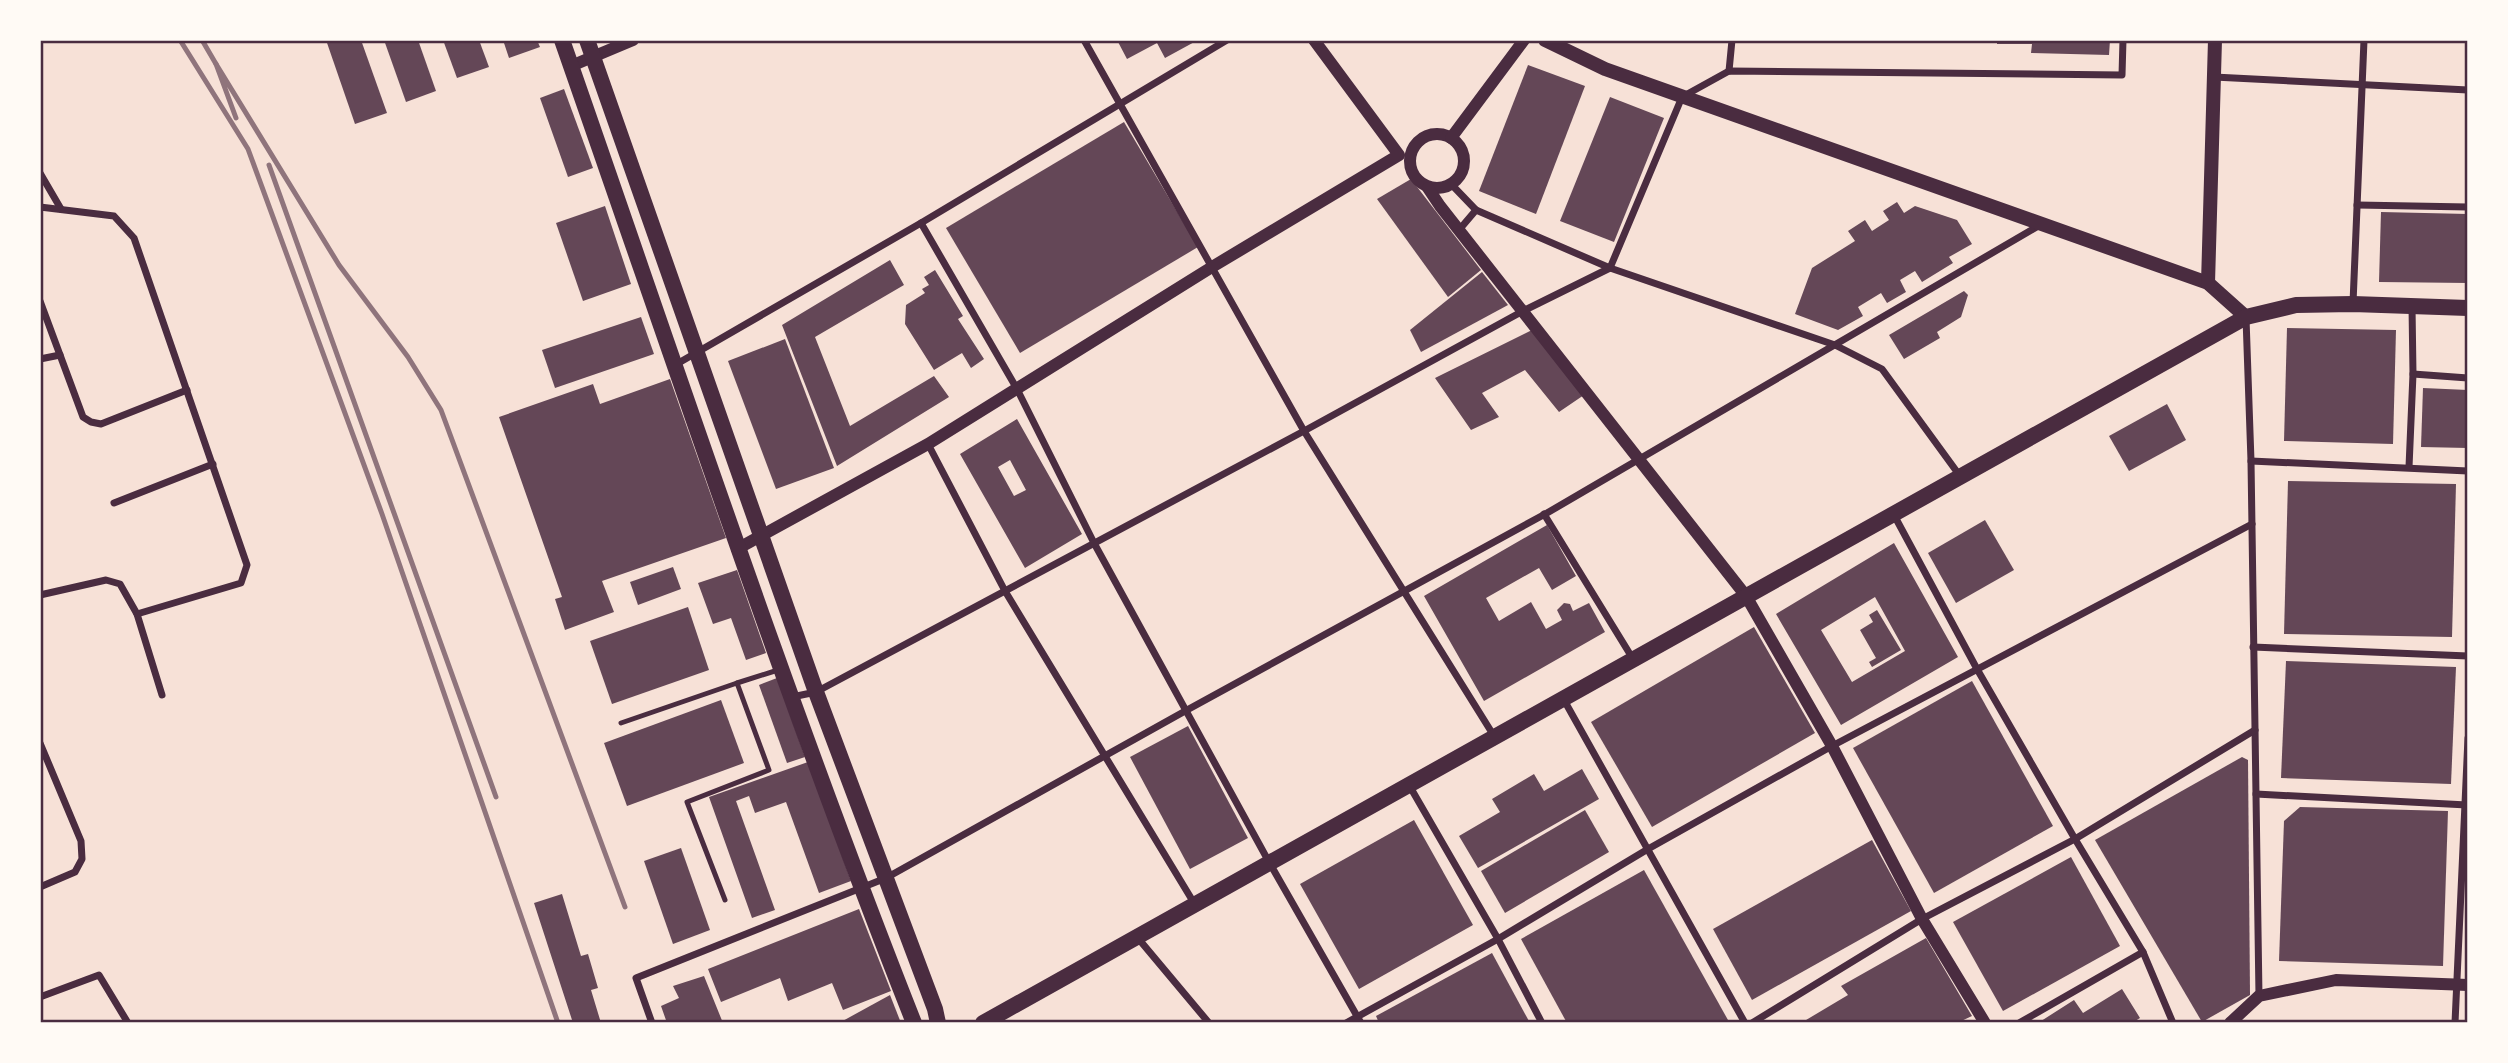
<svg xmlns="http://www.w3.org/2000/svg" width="2508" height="1063" font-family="Lato,sans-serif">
  <rect width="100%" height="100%" fill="#f7e1d7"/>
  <!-- building -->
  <g fill="#644757" fill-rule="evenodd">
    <polygon points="326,40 361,40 387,113 355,124"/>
    <polygon points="384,40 418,40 436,91 406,102"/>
    <polygon points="443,40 479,40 489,67 457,78"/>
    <polygon points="503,40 537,40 540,47 509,58"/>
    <polygon points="1117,40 1198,40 1165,58 1157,43 1127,59"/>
    <polygon points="1997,40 2110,40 2109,55 2031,53 2032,44 1997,44"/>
    <polygon points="1528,65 1585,86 1536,214 1479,191"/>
    <polygon points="564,89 593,168 568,177 540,98"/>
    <polygon points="1610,97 1664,118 1614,242 1560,221"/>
    <polygon points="1124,122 1198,247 1020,353 946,228"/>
    <polygon points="1411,179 1481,270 1448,297 1377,199"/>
    <polygon points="1897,202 1904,213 1915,206 1957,220 1972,244 1949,257 1953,263 1922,282 1915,271 1900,280 1906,292 1887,303 1881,293 1858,307 1863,316 1838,330 1795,314 1812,268 1855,241 1848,231 1865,220 1872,231 1889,220 1883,211"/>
    <polygon points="605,206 631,284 583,301 556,223"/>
    <polygon points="2381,212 2468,214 2468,283 2379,282"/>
    <polygon points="890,260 904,285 815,337 850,426 934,376 949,397 837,466 782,325"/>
    <polygon points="935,270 963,316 958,319 984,359 971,368 962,353 934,370 905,324 906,305 925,293 922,289 929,285 924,277"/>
    <polygon points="1482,272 1508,305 1421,352 1410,330"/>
    <polygon points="1964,291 1968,295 1961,317 1937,332 1940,338 1904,359 1889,335"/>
    <polygon points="641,317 654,354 555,388 542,350"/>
    <polygon points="2287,328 2396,330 2393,444 2284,441"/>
    <polygon points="1532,330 1584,395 1559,412 1525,370 1482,393 1499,417 1471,430 1435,378"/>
    <polygon points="785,339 834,468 776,489 728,361"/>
    <polygon points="670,379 726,538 602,581 614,612 565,630 555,599 562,597 499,417 593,384 600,404"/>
    <polygon points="2423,388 2468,390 2468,448 2421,447"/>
    <polygon points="2167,404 2186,440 2129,471 2109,436"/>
    <path d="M1017,419L1082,534L1025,568L960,454ZM1010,460L1026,490L1014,496L998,467Z"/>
    <polygon points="2288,481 2456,484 2452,637 2284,634"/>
    <polygon points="1985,520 2014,570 1956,603 1928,553"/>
    <polygon points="1547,525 1576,576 1552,590 1539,568 1486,598 1499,621 1531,602 1546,629 1562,620 1557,610 1564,603 1570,604 1573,611 1589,603 1605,632 1484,701 1424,596"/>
    <path d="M1894,543L1958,657L1841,725L1776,614ZM1875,597L1905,651L1852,682L1821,630Z"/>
    <polygon points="673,567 681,589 638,605 630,582"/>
    <polygon points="737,570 766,653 746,660 731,618 713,624 698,583"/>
    <polygon points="688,607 709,670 612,704 590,641"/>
    <polygon points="1877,610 1901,650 1872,667 1869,662 1876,658 1860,630 1873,622 1869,615"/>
    <polygon points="1754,627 1815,733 1652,827 1591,722"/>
    <polygon points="2286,661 2456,667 2451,784 2281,778"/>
    <polygon points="777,678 805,757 787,763 759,685"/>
    <polygon points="1972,681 2053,826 1934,893 1853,748"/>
    <polygon points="721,700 744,763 627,806 604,743"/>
    <polygon points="1188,726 1248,838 1190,869 1130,757"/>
    <polygon points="2242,757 2248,760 2250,995 2202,1022 2095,840"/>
    <polygon points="808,762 851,881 819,893 786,802 755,813 749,796 736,801 775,910 752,918 709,797"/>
    <polygon points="1582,769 1599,799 1478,868 1459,836 1500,812 1492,799 1534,774 1544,791"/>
    <polygon points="2300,807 2448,811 2443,966 2279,961 2284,821"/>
    <polygon points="1585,810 1609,852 1505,913 1481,871"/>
    <polygon points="1414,820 1473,925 1359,989 1300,884"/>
    <polygon points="1872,840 1911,911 1752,1000 1713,929"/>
    <polygon points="681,848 710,930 673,944 644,861"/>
    <polygon points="2071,857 2120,946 2003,1011 1953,922"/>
    <polygon points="1644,870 1728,1020 1723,1023 1567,1023 1521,939"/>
    <polygon points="562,894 581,956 588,954 598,988 591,990 601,1023 573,1023 534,903"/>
    <polygon points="859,909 891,991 843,1010 832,983 788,1001 780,978 721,1002 708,969"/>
    <polygon points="1926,938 1972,1016 1957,1023 1801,1023 1848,995 1841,986"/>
    <polygon points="1492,953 1530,1023 1379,1023 1376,1016"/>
    <polygon points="704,976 723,1023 667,1023 661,1006 679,998 673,986"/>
    <polygon points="2122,989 2140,1018 2132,1023 2038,1023 2074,1000 2083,1013"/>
    <polygon points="890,995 901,1023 839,1023"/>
  </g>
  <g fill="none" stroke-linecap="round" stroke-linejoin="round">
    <!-- service -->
    <g stroke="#4a2c40" stroke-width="5">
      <polyline points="737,683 778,670"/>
      <polyline points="621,723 737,683 769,770 687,802 725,900"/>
    </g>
    <!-- minor -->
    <g stroke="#4a2c40" stroke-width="7">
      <polyline points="1084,40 1304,431 1494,736"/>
      <polyline points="1729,71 1732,40"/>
      <polyline points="2214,77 2468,90"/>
      <polyline points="40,173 61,209"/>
      <polyline points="1451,184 1476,210 1610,268 1835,345 1882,369 1960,476"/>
      <polyline points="2357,205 2468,207"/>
      <polyline points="40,207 114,216 134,238 247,565 241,583 137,614"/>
      <polyline points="921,223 1017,389 1094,543 1269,862 1361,1023"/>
      <polyline points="1459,230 1476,210"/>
      <polyline points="40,301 83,417 91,422 101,424 187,390"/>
      <polyline points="2353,303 2364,40"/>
      <polyline points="2246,318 2251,461 2259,996"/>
      <polyline points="40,359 60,355"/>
      <polyline points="675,365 921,223 1227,40"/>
      <polyline points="2413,374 2468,378"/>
      <polyline points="928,444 1005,591 1194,903"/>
      <polyline points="2251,461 2468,471"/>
      <polyline points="2409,467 2413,374 2412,306"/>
      <polyline points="114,503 213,464"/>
      <polyline points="1544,514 1633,659"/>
      <polyline points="1894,515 1977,669 2075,839 2143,952 2173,1023"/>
      <polyline points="40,595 106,580 120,584 137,614 162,695"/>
      <polyline points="2253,647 2468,656"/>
      <polyline points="792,697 816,692 1304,431 1523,311 1610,268 1682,97 1729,71 2122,75 2123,40"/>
      <polyline points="1564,700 1745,1023"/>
      <polyline points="40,743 81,841 82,859 75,872 40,887"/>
      <polyline points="1409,785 1498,939 1542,1023"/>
      <polyline points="2256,794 2467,805"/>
      <polyline points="1137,937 1209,1023"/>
      <polyline points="40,997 99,975 128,1023"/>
      <polyline points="652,1023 636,978 886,878 1187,710 1547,513 2040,225"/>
      <polyline points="1346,1023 1498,939 1648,849 1832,746 2252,524"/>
      <polyline points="1752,1023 1922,919 2075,839 2255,730"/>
      <polyline points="2019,1023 2143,952"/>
      <polyline points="2455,1023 2468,738"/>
    </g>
    <!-- tertiary -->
    <g stroke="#4a2c40" stroke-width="12">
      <polyline points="571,66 633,40"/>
      <circle cx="1437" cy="161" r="27"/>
      <polyline points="1451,138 1524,40"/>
      <polyline points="1428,188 1440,206 1746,596 1832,746 1922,919 1985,1023"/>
      <polyline points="737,549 928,444 1212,267 1399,155 1314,40"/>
      <polyline points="2230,1023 2259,996 2336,980 2468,985"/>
    </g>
    <!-- secondary -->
    <g stroke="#4a2c40" stroke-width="14">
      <polyline points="1545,40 1605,69 2208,283 2246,317"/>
      <polyline points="2208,283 2215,40"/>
    </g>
    <!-- primary -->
    <g stroke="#4a2c40" stroke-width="16">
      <path d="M562,40C677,369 786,699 914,1023"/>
      <polyline points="587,40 816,692 935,1009 938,1023"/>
      <polyline points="983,1023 2246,317 2296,305 2353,304 2468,308"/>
    </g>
    <!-- rail -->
    <g stroke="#8f747c" stroke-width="5">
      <polyline points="180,40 248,149 382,514 558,1023"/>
      <polyline points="202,40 216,64"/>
      <polyline points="236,118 216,64 339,265 408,357 441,410 625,907"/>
      <polyline points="269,165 496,797"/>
    </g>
  </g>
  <!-- border -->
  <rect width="2508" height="1063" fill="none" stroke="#fffaf5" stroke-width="84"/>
  <rect x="42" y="42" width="2424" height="979" fill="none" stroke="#4a2c40" stroke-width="2.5"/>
</svg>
